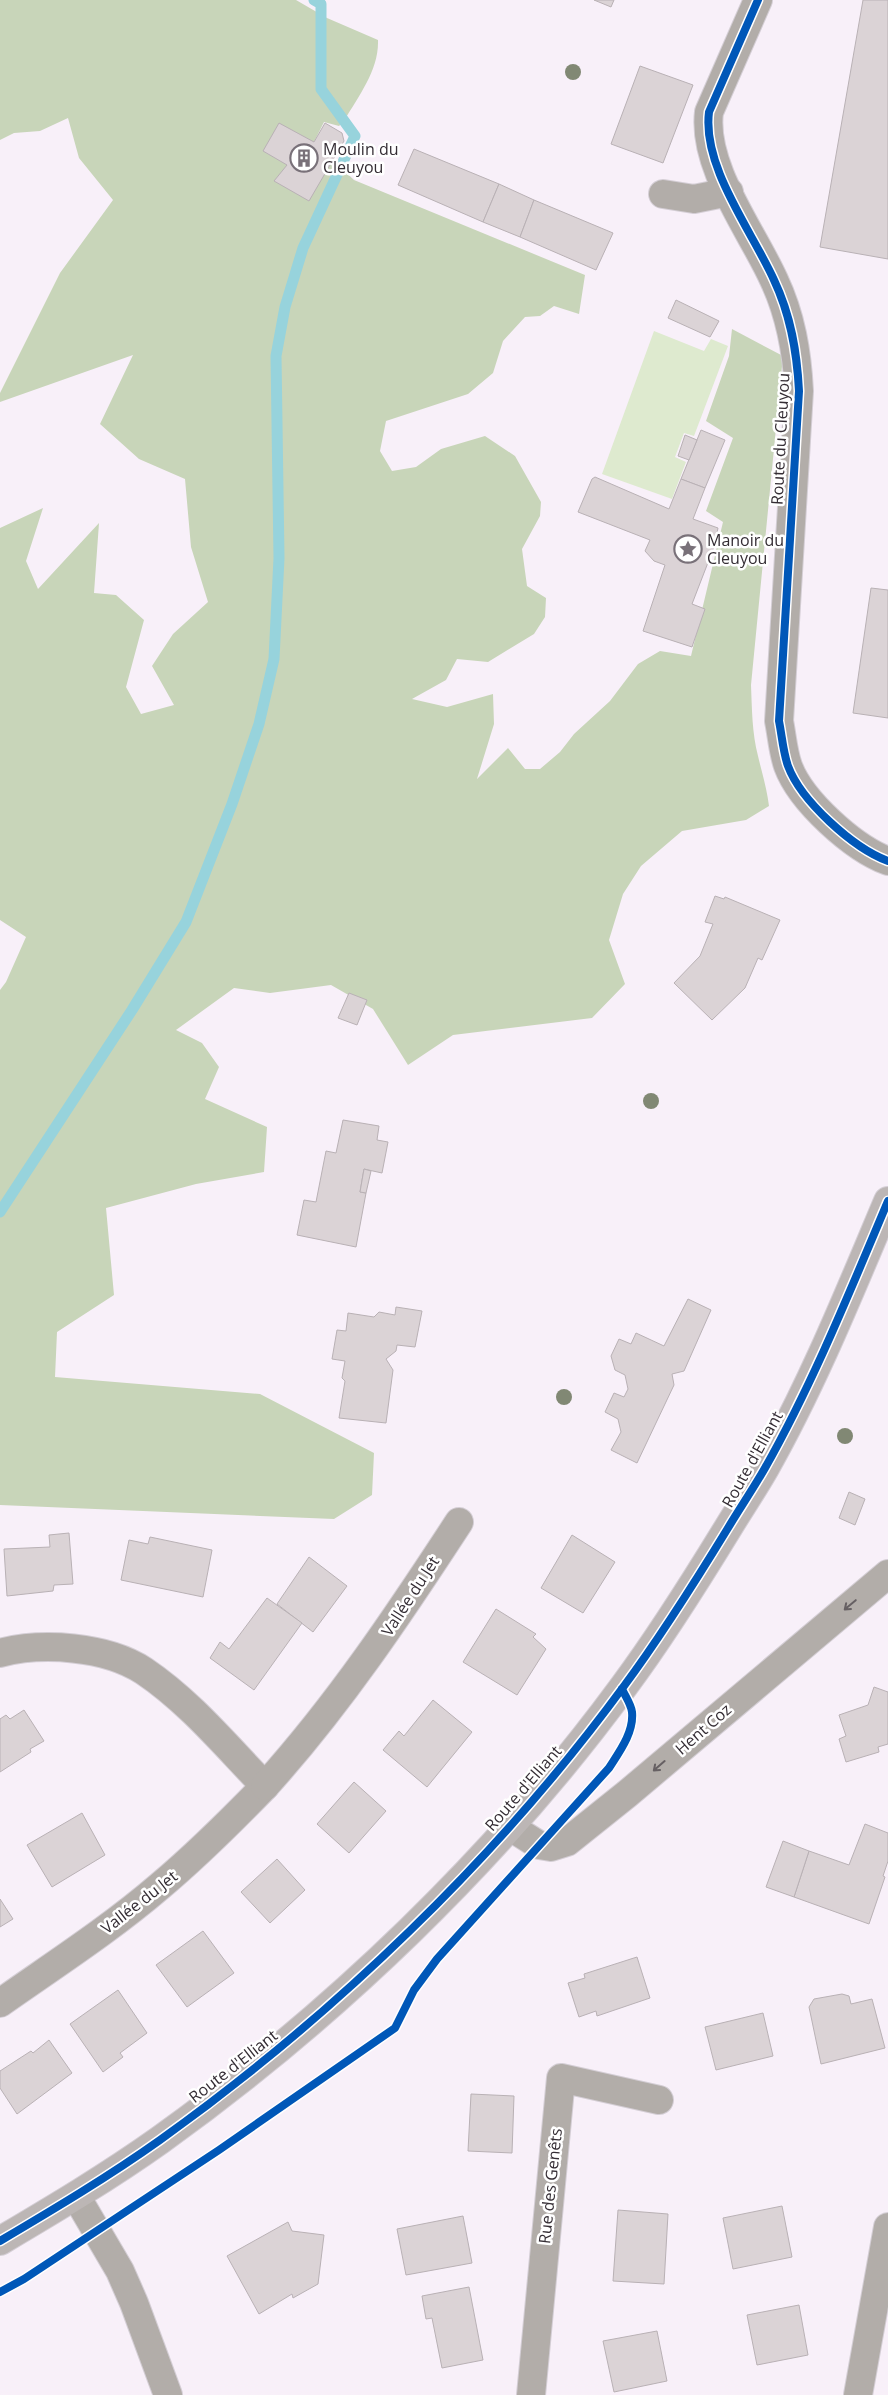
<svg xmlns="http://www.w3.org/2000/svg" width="888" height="2395" font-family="'Open Sans',sans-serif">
  <rect width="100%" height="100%" fill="#f8f0f9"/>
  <!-- green -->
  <polygon fill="#deeacf" points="654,331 704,351 711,339 728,346 694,436 684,433 675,457 686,462 672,499 602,474"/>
  <!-- forest -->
  <path fill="#c8d5b9" d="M0,0H296L327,18L378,40C379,70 359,95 344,121L339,126L324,122L314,142L354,180L585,275L579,314L554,306L540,316L525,317L503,341L493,373L468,394L386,421L380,451L392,471L416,467L441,449L485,436L515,456L541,502L540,516L522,549L527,586L546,598L545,617L534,634L488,662L457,659L446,680L412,699L447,707L493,694L494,724L477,779L508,748L525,769H540L560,752L574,734L610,701L638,664L660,651L691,656L723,522L706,511L733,438L706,421L729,356L732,329L783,356L751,685C752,709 752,733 758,756C762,773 767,789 769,806L746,820L682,831L641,866L623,894L609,940L625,984L592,1018L453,1035L408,1065L373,1009L331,985L270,993L234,988L176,1030L202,1043L219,1067L205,1099L267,1127L264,1172L196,1184L106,1208L114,1295L57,1332L55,1377L260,1394L374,1453L372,1495L334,1519L0,1505V990L6,982L26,937L0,920V528L43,508L26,561L38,589L99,523L94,593L116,595L144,620L126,687L141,714L174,705L152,666L173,634L208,602L191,547L185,479L139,459L100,424L133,355L0,402V393L60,273L113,200L79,158L68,118L40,131L14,133L0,140Z"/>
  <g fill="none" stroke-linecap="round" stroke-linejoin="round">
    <!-- stream -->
    <polyline stroke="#97d3dc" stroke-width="11" points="0,1212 132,1010 186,922 232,804 259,724 274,659 279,558 276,356 285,307 303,248 355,136 321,89 321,4 314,0"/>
  </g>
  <!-- building -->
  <g fill="#dbd3d6" stroke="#b9b1b5">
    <polygon points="594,0 614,0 611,7"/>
    <polygon points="863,0 888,0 888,259 820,247"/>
    <polygon points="640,66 693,85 663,163 611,144"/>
    <polygon points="279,123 314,142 325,123 342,133 344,141 309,201 274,181 287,165 263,151"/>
    <polygon points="414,149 499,184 483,222 398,185"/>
    <polygon points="499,184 534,200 520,237 483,222"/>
    <polygon points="534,200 613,233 596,270 520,237"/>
    <polygon points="676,300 719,321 710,337 668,318"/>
    <polygon points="701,430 725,440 705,488 681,479"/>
    <polygon points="685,435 697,440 689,460 678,456"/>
    <polygon points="595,477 669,509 681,479 705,488 693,519 718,528 714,547 692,604 705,609 692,647 643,631 665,565 654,561 645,551 650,540 578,512 592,479"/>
    <polygon points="871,588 888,590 888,718 853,713"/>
    <polygon points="715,896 724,899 725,897 780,920 762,960 758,958 745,988 712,1020 674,983 700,956 713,924 705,922"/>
    <polygon points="349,993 367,1000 357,1025 338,1018"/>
    <polygon points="343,1120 379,1126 377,1140 388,1142 382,1173 364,1169 360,1192 366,1193 356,1247 297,1235 304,1200 316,1202 326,1151 336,1153"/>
    <polygon points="364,1169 371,1171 366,1193 360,1192"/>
    <polygon points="688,1299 711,1310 684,1371 672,1374 674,1385 637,1463 611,1450 621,1432 618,1419 605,1412 614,1393 624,1397 628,1389 625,1375 615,1370 611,1356 619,1339 631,1344 636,1333 664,1346"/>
    <polygon points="396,1307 422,1311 415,1347 397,1345 396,1351 386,1359 393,1370 386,1423 339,1418 345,1381 342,1378 345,1361 332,1359 337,1330 346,1331 348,1313 374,1317 379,1312 395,1315"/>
    <polygon points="849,1492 865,1499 855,1525 839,1518"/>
    <polygon points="69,1533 73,1584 54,1585 53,1591 7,1596 4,1549 50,1547 49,1535"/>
    <polygon points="572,1535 615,1562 583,1613 541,1588"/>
    <polygon points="150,1537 212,1550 203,1597 121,1580 129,1540 148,1544"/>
    <polygon points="309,1557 347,1586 313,1632 277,1604"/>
    <polygon points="267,1598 302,1623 254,1690 210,1658 220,1642 229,1649"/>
    <polygon points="496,1609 536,1634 533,1637 546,1649 517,1695 463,1662"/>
    <polygon points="874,1687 888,1692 888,1744 878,1747 879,1752 846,1762 839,1739 846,1736 839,1715 868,1705"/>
    <polygon points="433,1700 472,1732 427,1787 383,1750 399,1731 404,1736"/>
    <polygon points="24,1710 44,1741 30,1749 31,1752 0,1772 0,1719 6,1715 10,1719"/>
    <polygon points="354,1782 386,1811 349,1853 317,1824"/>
    <polygon points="82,1813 105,1855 52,1887 27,1845"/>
    <polygon points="865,1824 888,1833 888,1861 883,1876 885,1877 869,1924 794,1897 809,1851 849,1865"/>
    <polygon points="783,1841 809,1851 794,1897 766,1887"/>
    <polygon points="277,1859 305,1890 270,1923 241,1892"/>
    <polygon points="0,1899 13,1919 0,1927"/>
    <polygon points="203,1931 234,1973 187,2007 156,1965"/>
    <polygon points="637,1957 650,1998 597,2016 596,2011 579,2017 568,1983 585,1978 584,1974"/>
    <polygon points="118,1990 147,2033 120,2053 123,2057 103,2072 70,2024"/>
    <polygon points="842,1994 849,1996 851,2004 872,1999 885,2048 821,2064 809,2007 814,1999"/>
    <polygon points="763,2013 773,2056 716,2070 705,2027"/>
    <polygon points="49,2040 72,2073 17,2114 0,2088 0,2071 31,2051 33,2053"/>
    <polygon points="471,2094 514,2096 512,2153 468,2151"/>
    <polygon points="782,2206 792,2257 733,2269 723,2218"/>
    <polygon points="618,2210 668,2214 664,2284 613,2281"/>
    <polygon points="463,2216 472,2263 406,2275 397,2229"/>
    <polygon points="288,2222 292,2231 324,2235 318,2284 293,2298 292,2294 259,2314 227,2256"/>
    <polygon points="469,2287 483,2360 442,2368 432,2318 426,2319 422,2296"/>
    <polygon points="799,2305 808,2355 757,2365 747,2315"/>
    <polygon points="657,2331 667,2381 614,2392 603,2341"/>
  </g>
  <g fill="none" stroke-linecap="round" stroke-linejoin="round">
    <!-- street casing -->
    <g stroke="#d4ced5" stroke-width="30">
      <g id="street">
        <path d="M758,0L709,112C702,167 752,231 774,280C791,316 797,352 799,391L779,721C782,736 783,752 788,766C801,801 853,848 888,861"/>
        <polyline points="663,194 694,199 729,192"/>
        <path d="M0,1653C42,1642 106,1646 144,1671C190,1702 226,1746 265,1786C231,1821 197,1855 160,1886C110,1929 54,1965 0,2003"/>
        <path d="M265,1786C339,1704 399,1614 459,1522"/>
        <polyline points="509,1826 539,1845 551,1847 567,1842 627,1794 888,1574"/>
        <polyline points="76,2196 120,2271 134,2303 168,2395"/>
        <polyline points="531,2395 561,2078 659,2100"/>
        <polyline points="858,2395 888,2227"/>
      </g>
    </g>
    <!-- secondary casing -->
    <g stroke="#d4ced5" stroke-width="30">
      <path id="secondary" d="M0,2241C54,2209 108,2177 160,2140C333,2016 498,1858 624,1686C662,1635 695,1582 728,1528C740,1508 753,1489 765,1468C813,1383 850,1291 888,1201"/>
    </g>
    <!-- street -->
    <use href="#street" stroke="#b2ada9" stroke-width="28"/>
    <!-- secondary -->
    <use href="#secondary" stroke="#bcb6b5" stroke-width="28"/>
    <!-- cycleway casing -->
    <g stroke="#fff" stroke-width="11">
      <g id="cycleway">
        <path d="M758,0L709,112C702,167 752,231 774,280C791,316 797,352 799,391L779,721C782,736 783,752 788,766C801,801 853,848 888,861"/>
        <path d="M0,2241C54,2209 108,2177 160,2140C333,2016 498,1858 624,1686C662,1635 695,1582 728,1528C740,1508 753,1489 765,1468C813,1383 850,1291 888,1201"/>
        <path d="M0,2292L24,2279L219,2150L395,2028L414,1990L437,1959L609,1768C620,1751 634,1732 632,1712C631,1704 625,1696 622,1689"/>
      </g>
    </g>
    <!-- cycleway -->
    <use href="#cycleway" stroke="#0057b8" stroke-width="8"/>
  </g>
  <!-- trees -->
  <g fill="#818874">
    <circle cx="573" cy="72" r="8"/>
    <circle cx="651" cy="1101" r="8"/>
    <circle cx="564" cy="1397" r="8"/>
    <circle cx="845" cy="1436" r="8"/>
  </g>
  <!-- one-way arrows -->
  <defs><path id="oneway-shaft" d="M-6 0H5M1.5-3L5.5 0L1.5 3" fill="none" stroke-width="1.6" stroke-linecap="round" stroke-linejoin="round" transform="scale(1.25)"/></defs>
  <g stroke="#666063">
    <use href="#oneway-shaft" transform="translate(850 1605) rotate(140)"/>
    <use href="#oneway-shaft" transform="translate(659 1766) rotate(139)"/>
  </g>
  <!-- icons -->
  <defs>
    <g id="building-ring" transform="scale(1.4375)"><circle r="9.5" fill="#fff" stroke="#797179" stroke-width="1.5"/><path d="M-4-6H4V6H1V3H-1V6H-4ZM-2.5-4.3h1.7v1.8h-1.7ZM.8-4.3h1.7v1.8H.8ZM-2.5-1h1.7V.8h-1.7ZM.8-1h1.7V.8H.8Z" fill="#797179"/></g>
    <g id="sight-ring" transform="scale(1.4375)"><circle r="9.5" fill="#fff" stroke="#797179" stroke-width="1.5"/><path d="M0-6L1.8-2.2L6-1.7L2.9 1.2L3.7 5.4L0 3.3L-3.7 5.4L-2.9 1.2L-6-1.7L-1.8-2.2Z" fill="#797179"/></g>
  </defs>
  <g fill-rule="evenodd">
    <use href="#building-ring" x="304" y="158"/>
    <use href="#sight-ring" x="688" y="549"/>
  </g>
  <g text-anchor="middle" stroke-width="5" stroke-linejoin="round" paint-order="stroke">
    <!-- poi labels -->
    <g font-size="16" fill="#342d34" stroke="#fff" text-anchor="start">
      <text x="323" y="155">Moulin du<tspan x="323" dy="18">Cleuyou</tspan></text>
      <text x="707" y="546">Manoir du<tspan x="707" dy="18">Cleuyou</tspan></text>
    </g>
    <!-- street labels -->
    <g font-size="16" fill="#342d34" stroke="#fff">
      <text transform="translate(780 439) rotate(-87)" y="6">Route du Cleuyou</text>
      <text transform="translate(752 1459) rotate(-61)" y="6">Route d'Elliant</text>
      <text transform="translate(410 1596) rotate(-57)" y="6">Vallée du Jet</text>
      <text transform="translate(703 1729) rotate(-41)" y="6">Hent Coz</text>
      <text transform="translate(523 1788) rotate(-49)" y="6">Route d'Elliant</text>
      <text transform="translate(139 1902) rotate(-38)" y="6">Vallée du Jet</text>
      <text transform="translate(233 2066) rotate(-38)" y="6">Route d'Elliant</text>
      <text transform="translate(550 2186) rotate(-84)" y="6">Rue des Genêts</text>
    </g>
  </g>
</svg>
